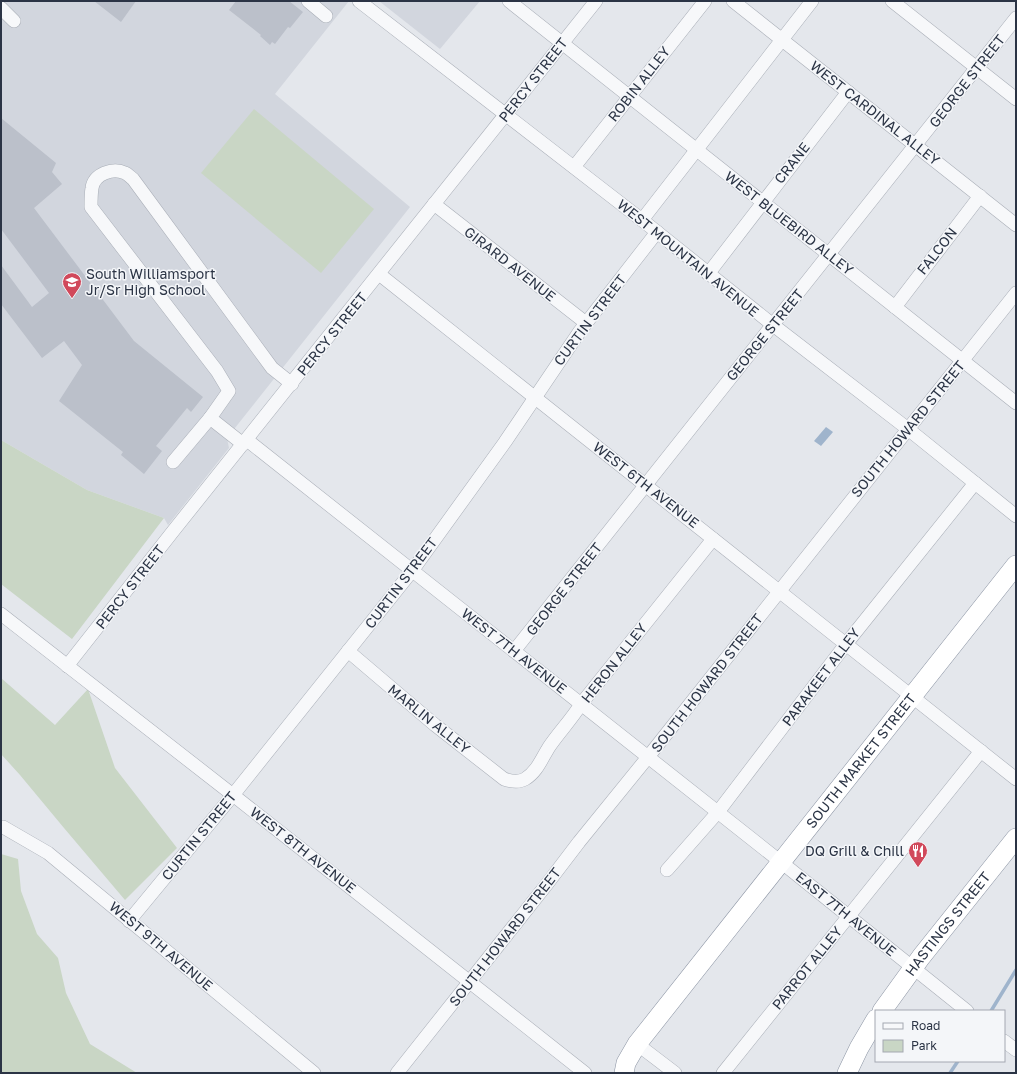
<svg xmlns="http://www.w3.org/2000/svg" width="1017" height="1074" font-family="'Golos Text',sans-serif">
  <rect width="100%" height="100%" fill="#e4e7ec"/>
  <!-- built -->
  <g fill="#d2d6de">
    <polygon points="1,1 349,1 275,94 410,207 227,438 229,448 168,525 164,518 87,490 1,440"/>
    <polygon points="379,1 480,1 440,49"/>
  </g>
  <!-- green -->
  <g fill="#c9d6c5">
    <polygon points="254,109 374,209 321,273 201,173"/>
    <polygon points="1,440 87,490 164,518 72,639 1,584"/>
    <polygon points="1,678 55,725 88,689 115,768 177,848 125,900 64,828 20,775 1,754"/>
    <polygon points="1,854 18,859 21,891 37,934 58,958 66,993 90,1044 137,1073 1,1073"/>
  </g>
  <!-- water -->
  <polygon fill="#9fb4cc" points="826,427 833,432 821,446 814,441"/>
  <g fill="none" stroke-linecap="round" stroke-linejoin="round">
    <!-- stream -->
    <g stroke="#9fb4cc" stroke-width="3.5">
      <polyline points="991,1011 1016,970"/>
      <polyline points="950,1073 958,1061"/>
    </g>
  </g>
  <!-- building -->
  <g fill="#bbc0ca">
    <polygon points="94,1 136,1 121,22"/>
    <polygon points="236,1 289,1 303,12 290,28 288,27 275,44 272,42 270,45 260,36 261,35 229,10"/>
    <polygon points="1,118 56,163 52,172 62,184 34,208 134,341 203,397 191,412 187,408 156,446 162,451 144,474 121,455 123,452 59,401 82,365 64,341 42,358 1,304 1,265 32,307 49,293 1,229"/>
  </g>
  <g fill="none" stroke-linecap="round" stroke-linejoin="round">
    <!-- minor casing -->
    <g stroke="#a9aeb7" stroke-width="14">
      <g id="minor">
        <polyline points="308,1 326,16"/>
        <polyline points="359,1 642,220 773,325 908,429 1016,516"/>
        <polyline points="509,1 1016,403"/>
        <polyline points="733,1 1016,225"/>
        <polyline points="892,1 1016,99"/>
        <polyline points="1,8 14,21"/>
        <polyline points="574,167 705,1"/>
        <polyline points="434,204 586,323"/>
        <polyline points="642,220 812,1"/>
        <polyline points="379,274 1016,779"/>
        <polyline points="708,274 848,92"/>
        <polyline points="895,307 980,196"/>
        <polyline points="247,440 791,870 967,1011"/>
        <path d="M243,444L210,418L229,391L217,371L91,207C91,201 91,194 92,188C94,174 113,167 125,173C128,174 130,177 133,179L272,368L292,384"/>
        <polyline points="173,462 210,418"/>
        <polyline points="1,614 233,795 585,1073"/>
        <path d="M348,651L435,725L504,779C510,781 518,783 525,779C537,772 542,758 549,747C559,732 572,719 581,704L713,539"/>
        <polyline points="514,651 1016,18"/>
        <polyline points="67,666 174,530 596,1"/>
        <polyline points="3,827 48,853 314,1073"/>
        <polyline points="667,870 718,812 846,644 975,483"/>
        <polyline points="129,921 233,795 412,571 505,442 580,331 657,232"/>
        <polyline points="1004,1041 1016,1050"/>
        <polyline points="637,1044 675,1073"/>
        <polyline points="397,1073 547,884 579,842 648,757 1016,293"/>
        <polyline points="723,1073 981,751"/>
      </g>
    </g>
    <!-- highway casing -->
    <g stroke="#8b94a3" stroke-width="20">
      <g id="highway">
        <path id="s1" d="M882,1011L921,957L1016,838"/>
        <path id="s2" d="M624,1073L626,1063L637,1044L1016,565"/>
        <polyline points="847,1073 859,1048 876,1019"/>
      </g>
    </g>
    <!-- minor -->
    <use href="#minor" stroke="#f7f8fa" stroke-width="13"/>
    <!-- highway -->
    <use href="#highway" stroke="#fff" stroke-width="19"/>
  </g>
  <!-- icons -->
  <defs>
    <g id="school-pin" transform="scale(1)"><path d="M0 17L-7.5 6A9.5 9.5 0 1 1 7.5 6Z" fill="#d1495b" stroke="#f4f6f9"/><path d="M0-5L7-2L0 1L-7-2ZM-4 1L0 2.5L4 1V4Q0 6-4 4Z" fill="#fff"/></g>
    <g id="restaurant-pin" transform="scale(1)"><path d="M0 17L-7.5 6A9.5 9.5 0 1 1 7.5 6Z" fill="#d1495b" stroke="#f4f6f9"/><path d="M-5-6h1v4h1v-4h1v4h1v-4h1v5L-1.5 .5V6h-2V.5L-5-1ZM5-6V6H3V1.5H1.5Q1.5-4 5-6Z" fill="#fff"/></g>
  </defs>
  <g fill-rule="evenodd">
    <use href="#school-pin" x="72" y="282"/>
    <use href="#restaurant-pin" x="918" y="851"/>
  </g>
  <g text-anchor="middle" stroke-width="3" stroke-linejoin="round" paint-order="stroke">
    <!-- street labels -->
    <g font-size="14" fill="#2b3445" stroke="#f4f6f9">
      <text transform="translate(533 80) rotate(-52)" y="5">PERCY STREET</text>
      <text transform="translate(967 81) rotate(-52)" y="5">GEORGE STREET</text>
      <text transform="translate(639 84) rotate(-52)" y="5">ROBIN ALLEY</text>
      <text transform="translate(875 113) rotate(38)" y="5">WEST CARDINAL ALLEY</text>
      <text transform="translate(792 163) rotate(-52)" y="5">CRANE</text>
      <text transform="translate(789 223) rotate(38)" y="5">WEST BLUEBIRD ALLEY</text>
      <text transform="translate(937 251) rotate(-52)" y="5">FALCON</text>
      <text transform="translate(688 258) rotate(39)" y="5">WEST MOUNTAIN AVENUE</text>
      <text transform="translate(510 264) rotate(38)" y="5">GIRARD AVENUE</text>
      <text transform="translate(590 320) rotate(-53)" y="5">CURTIN STREET</text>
      <text transform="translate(332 334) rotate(-51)" y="5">PERCY STREET</text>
      <text transform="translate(765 335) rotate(-51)" y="5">GEORGE STREET</text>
      <text transform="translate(908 429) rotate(-51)" y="5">SOUTH HOWARD STREET</text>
      <text transform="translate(646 485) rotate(38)" y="5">WEST 6TH AVENUE</text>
      <text transform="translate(401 583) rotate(-53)" y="5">CURTIN STREET</text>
      <text transform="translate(130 587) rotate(-52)" y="5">PERCY STREET</text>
      <text transform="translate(564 589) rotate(-52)" y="5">GEORGE STREET</text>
      <text transform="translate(514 651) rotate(38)" y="5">WEST 7TH AVENUE</text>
      <text transform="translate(614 663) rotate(-52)" y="5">HERON ALLEY</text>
      <text transform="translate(821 677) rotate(-53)" y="5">PARAKEET ALLEY</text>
      <text transform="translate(707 683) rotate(-52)" y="5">SOUTH HOWARD STREET</text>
      <text transform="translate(429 719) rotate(39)" y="5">MARLIN ALLEY</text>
      <text dy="5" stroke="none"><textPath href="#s2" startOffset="393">SOUTH MARKET STREET</textPath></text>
      <text transform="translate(199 836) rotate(-51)" y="5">CURTIN STREET</text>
      <text transform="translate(303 850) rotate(38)" y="5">WEST 8TH AVENUE</text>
      <text transform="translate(846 914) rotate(39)" y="5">EAST 7TH AVENUE</text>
      <text dy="5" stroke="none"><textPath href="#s1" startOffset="109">HASTINGS STREET</textPath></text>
      <text transform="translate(505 937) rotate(-52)" y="5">SOUTH HOWARD STREET</text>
      <text transform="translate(161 946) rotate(40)" y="5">WEST 9TH AVENUE</text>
      <text transform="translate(807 968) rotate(-51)" y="5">PARROT ALLEY</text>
    </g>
    <!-- poi labels -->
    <g font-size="14" fill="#2b3445" stroke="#f4f6f9" text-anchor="start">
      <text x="86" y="279">South Williamsport<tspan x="86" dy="16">Jr/Sr High School</tspan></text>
      <text x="904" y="856" text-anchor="end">DQ Grill &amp; Chill</text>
    </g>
  </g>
  <!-- border -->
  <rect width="1017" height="1074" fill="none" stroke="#2b3445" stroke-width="4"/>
  <!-- legend -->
  <rect x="875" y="1010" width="130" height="52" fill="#f4f6f9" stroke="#a4a8b1"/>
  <rect x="883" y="1023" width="20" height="6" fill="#f7f8fa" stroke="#a4a8b1"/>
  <text x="911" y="1030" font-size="12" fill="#2b3445">Road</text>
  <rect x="883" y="1040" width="20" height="12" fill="#c9d6c5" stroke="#a4a8b1"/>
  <text x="911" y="1050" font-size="12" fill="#2b3445">Park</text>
</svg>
